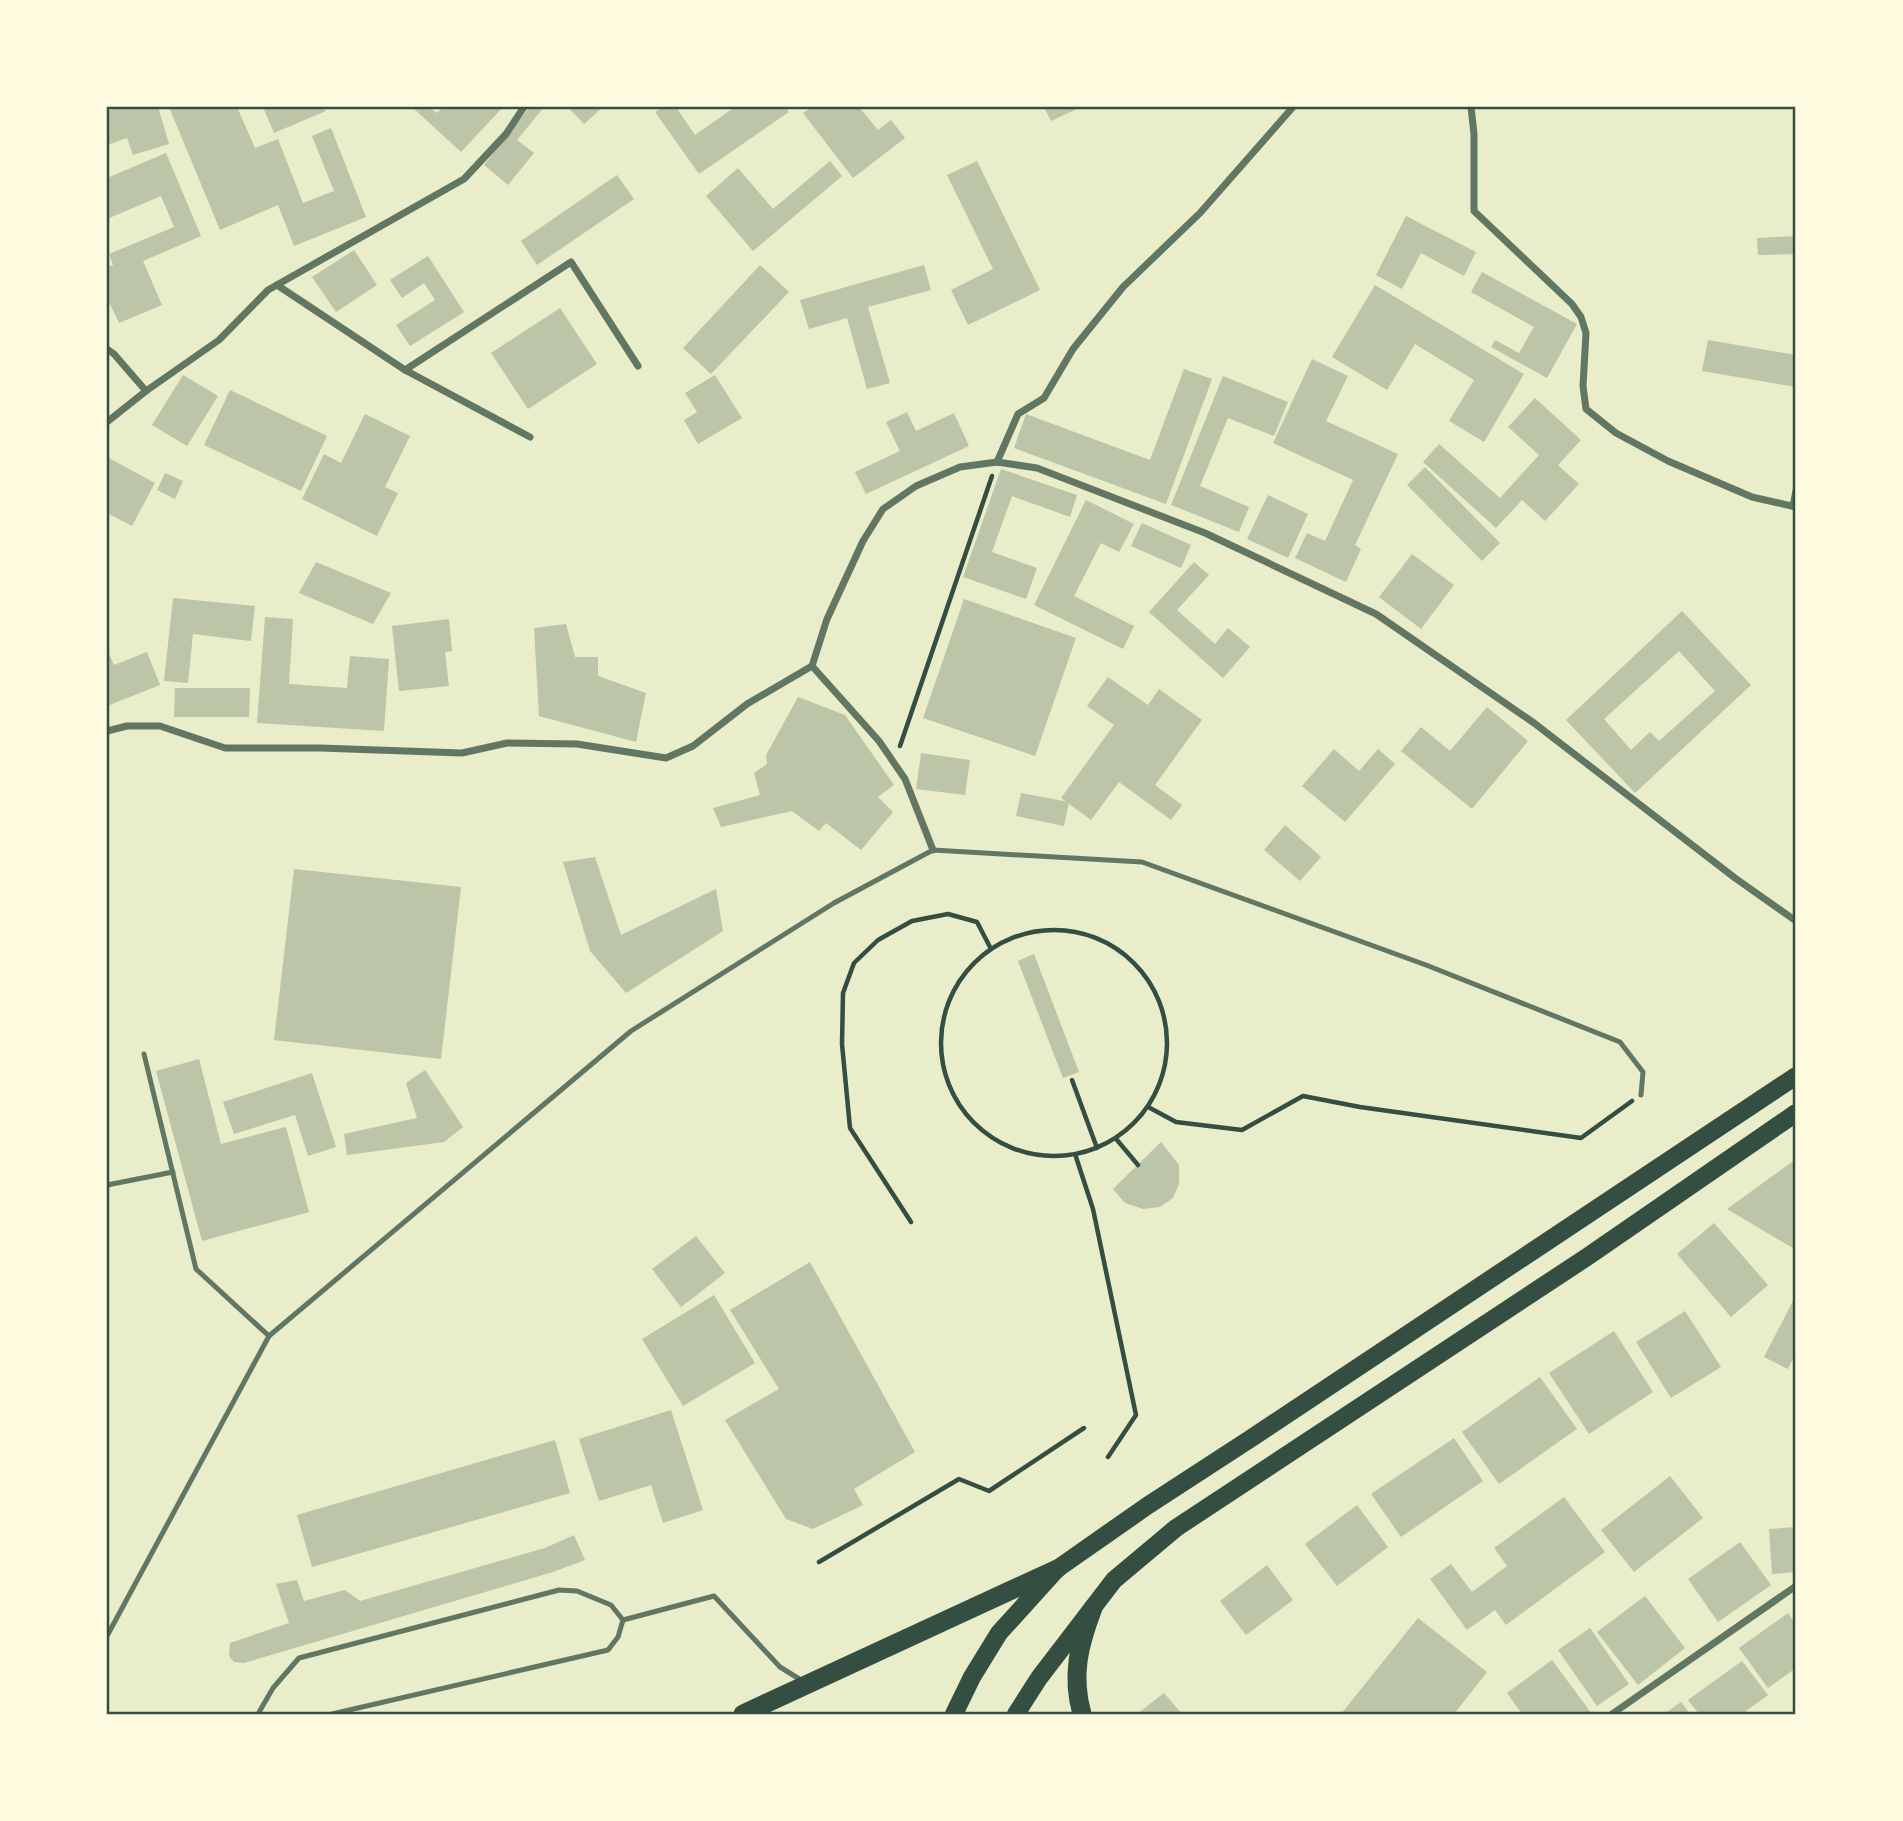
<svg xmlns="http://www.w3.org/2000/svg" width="1903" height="1821" font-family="'Asap Condensed',sans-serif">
  <rect width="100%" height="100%" fill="#e9edc9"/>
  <!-- building -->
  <g fill="#bcc5a7" fill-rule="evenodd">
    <polygon points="120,107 158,107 169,144 133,155 127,138 107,145 107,111"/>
    <polygon points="169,107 237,107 255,148 278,139 303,203 334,191 312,136 331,128 366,217 294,246 278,205 220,230"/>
    <polygon points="263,107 319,107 326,111 274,133"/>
    <polygon points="412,107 429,107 437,113 443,107 503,107 461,152"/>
    <polygon points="530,107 544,107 517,140 534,153 508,185 484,165"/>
    <polygon points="568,107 603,107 584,124"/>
    <polygon points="663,107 676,107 695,135 735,107 785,107 789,112 699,174 655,112"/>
    <polygon points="812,107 859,107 878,130 891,120 905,138 853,178 803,113"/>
    <polygon points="1044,107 1081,107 1051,121"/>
    <polygon points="166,153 201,236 143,261 162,305 119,323 110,304 107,306 107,267 113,265 109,254 174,227 161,196 107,219 107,178"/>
    <polygon points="830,161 842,176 753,251 706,196 738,168 773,209"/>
    <polygon points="977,161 1040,290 968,325 951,290 993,269 947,175"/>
    <polygon points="617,175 634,199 537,265 521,241"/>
    <polygon points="1406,216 1476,252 1464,276 1421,253 1402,289 1376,275"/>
    <polygon points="1796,236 1796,254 1758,255 1757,238"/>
    <polygon points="354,250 377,285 336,312 312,277"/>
    <polygon points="428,256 464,312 410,346 396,325 435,300 424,283 402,298 390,280"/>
    <polygon points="760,265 789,292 711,374 683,348"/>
    <polygon points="924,265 931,290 868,307 890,383 867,389 847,318 809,329 800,300"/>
    <polygon points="1482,272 1577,324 1547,378 1491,347 1495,340 1519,353 1534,327 1471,292"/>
    <polygon points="1375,285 1524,374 1484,442 1449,421 1474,380 1415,344 1387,390 1332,357"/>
    <polygon points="560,308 597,364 528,409 491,353"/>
    <polygon points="1708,340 1796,355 1796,387 1702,371"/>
    <polygon points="1312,359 1348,376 1326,421 1398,454 1355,545 1361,549 1346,582 1295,558 1307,533 1325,541 1353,480 1273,443"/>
    <polygon points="1184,369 1212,379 1166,504 1014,448 1026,414 1150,460"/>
    <polygon points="183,375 218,396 187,446 152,425"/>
    <polygon points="715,375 742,418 698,444 684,420 697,412 685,393"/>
    <polygon points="1223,376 1288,402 1274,436 1228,418 1200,486 1249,507 1239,532 1171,505"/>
    <polygon points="230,390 327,436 301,491 204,445"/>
    <polygon points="1535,398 1581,440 1558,465 1579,484 1545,521 1522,500 1496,528 1423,462 1439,444 1500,498 1539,455 1508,427"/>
    <polygon points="907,412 916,431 954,413 969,446 866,494 855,472 900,451 886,422"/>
    <polygon points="365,414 410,436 385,487 398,493 377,536 302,499 324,454 341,463"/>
    <polygon points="107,457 155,483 132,526 107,513"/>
    <polygon points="1425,467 1500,543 1482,561 1407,485"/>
    <polygon points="1001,469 1077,495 1070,517 1012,496 992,552 1037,568 1026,599 963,577"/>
    <polygon points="165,473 183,481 175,499 157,490"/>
    <polygon points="1268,495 1308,514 1288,558 1247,539"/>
    <polygon points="1086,500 1134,524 1119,552 1101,543 1074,596 1134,626 1123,649 1034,605"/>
    <polygon points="1142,523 1191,545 1181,568 1131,546"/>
    <polygon points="1412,554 1454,585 1421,629 1379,597"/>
    <polygon points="316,562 391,593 373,624 299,593"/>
    <polygon points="1194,562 1209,575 1177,610 1215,644 1228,628 1250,647 1223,678 1149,612"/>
    <polygon points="173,598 255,606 251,641 193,634 188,683 164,681"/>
    <polygon points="964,599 1076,638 1035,756 923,718"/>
    <path d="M1682,611L1751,685L1635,793L1566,720ZM1679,651L1715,691L1659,741L1650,732L1631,750L1604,719Z"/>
    <polygon points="265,617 293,619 289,684 347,688 350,656 389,659 384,731 257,723"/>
    <polygon points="449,619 452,651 445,652 449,686 399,691 392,626"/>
    <polygon points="566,624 575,657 598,657 598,676 646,693 636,742 539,716 534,628"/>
    <polygon points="107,649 114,665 147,652 160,685 107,706"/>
    <polygon points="1108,677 1148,705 1159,689 1202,720 1155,785 1182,805 1171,820 1119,782 1091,820 1061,798 1114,725 1087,706"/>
    <polygon points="175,688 250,688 249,717 174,717"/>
    <polygon points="798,697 845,715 894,785 878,797 893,812 861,850 826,823 819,831 792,811 721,827 713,808 760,795 754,773 767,764 766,755"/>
    <polygon points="1487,707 1528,741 1472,809 1401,751 1421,727 1450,751"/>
    <polygon points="1334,749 1359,771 1378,749 1395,764 1345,822 1302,786"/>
    <polygon points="921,753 970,760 965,795 916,789"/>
    <polygon points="1021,793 1069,802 1064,826 1016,816"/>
    <polygon points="1285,825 1321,857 1300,881 1264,850"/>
    <polygon points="595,857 621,935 716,889 723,931 626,993 590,951 563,862"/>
    <polygon points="294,869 461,887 441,1059 274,1040"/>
    <polygon points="1034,954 1079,1072 1063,1078 1018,961"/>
    <polygon points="199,1059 221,1144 286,1127 309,1212 202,1241 156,1071"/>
    <polygon points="425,1070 463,1127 444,1142 347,1155 344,1134 417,1118 406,1083"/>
    <polygon points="312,1073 336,1147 308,1156 295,1115 234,1134 223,1102"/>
    <polygon points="1161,1142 1179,1165 1179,1184 1173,1198 1160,1207 1143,1209 1125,1203 1113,1189"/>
    <polygon points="1796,1159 1796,1250 1727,1209"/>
    <polygon points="1714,1223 1768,1285 1731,1317 1677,1254"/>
    <polygon points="696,1236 725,1273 681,1307 652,1269"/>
    <polygon points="810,1262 915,1452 854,1489 863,1505 813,1529 786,1519 725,1420 779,1389 730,1310"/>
    <polygon points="714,1295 755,1363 683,1406 642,1339"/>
    <polygon points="1796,1295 1796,1352 1788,1369 1764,1357"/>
    <polygon points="1685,1311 1721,1367 1671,1398 1636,1342"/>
    <polygon points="1614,1331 1653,1392 1589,1434 1549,1373"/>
    <polygon points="1540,1377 1577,1429 1499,1484 1462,1432"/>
    <polygon points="671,1410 703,1510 663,1523 651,1485 599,1501 579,1439"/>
    <polygon points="1454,1438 1483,1481 1401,1537 1371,1494"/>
    <polygon points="555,1440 570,1493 312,1567 297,1515"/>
    <polygon points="1670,1476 1703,1518 1634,1572 1601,1530"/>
    <polygon points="1564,1497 1605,1552 1506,1625 1495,1610 1467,1630 1430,1579 1451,1564 1472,1592 1507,1566 1494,1548"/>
    <polygon points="1357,1505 1388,1547 1337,1586 1305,1544"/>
    <polygon points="1796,1527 1796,1572 1772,1574 1769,1529"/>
    <polygon points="574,1535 585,1560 553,1572 244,1663 234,1662 229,1656 230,1643 289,1623 276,1584 297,1580 304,1601 345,1590 360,1601 545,1548"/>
    <polygon points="1740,1542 1771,1585 1718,1622 1688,1579"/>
    <polygon points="1267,1565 1293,1600 1246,1635 1220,1601"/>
    <polygon points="1645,1596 1685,1648 1638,1685 1597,1632"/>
    <polygon points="1788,1613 1796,1625 1796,1668 1768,1688 1739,1648"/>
    <polygon points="1418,1618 1487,1672 1454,1714 1341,1714"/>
    <polygon points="1590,1628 1629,1684 1597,1706 1558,1650"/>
    <polygon points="1552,1660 1592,1714 1522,1714 1507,1693"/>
    <polygon points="1742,1661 1768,1695 1742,1714 1699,1714 1688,1700"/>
    <polygon points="1164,1693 1182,1714 1137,1714"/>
    <polygon points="1681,1702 1690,1714 1664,1714"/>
  </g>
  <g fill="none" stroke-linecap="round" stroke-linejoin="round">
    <!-- path -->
    <g stroke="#344e41" stroke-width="4.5">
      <polyline points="900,746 992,476"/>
      <circle cx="1054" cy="1043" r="113"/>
      <polyline points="1072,1080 1097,1148"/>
      <polyline points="1150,1108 1176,1122 1242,1130 1303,1096 1360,1107 1581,1138 1632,1101"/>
      <polyline points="1117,1140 1138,1165"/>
      <polyline points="1076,1157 1093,1209 1136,1415 1108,1457"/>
      <polyline points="911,1222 850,1128 842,1044 843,993 854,963 878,940 912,921 948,914 977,922 990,947"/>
      <polyline points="819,1562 959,1479 989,1491 1084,1428"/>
    </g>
    <!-- service -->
    <g stroke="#617663" stroke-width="5">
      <polyline points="144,1054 196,1269 269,1336"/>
      <polyline points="107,1185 173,1172"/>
      <polyline points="107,1636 269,1336 631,1031 834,903 933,850 1142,862 1426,965 1620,1042 1643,1072 1641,1095"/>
      <polyline points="258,1714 273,1688 299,1658 559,1590 577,1591 611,1605 623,1620 714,1596 780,1667 801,1680"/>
      <polyline points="332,1714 608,1650 618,1637 623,1620"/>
    </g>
    <!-- minor -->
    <g stroke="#617663" stroke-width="7">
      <polyline points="1471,107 1474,134 1474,211 1572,304 1581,317 1586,333 1583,386 1586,409 1616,433 1668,461 1752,497 1796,507"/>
      <polyline points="277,285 405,370 530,437"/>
      <polyline points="107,349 114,354 146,391"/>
      <polyline points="405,370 571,262 638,366"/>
      <polyline points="107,422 146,391 219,340 268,290 464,179 506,134 524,107"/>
      <polyline points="997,462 1018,414 1044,398 1073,349 1123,287 1200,213 1293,107"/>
      <polyline points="1793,506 1796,491"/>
      <polyline points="812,666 879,741 905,779 933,850"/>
      <polyline points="107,731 127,726 160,726 225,748 320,748 462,753 507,743 577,744 666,758 693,746 747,704 812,666 827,619 863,541 883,509 916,486 960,467 997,462 1037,468 1205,533 1376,614 1534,723 1735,878 1796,921"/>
      <polyline points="1612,1714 1796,1586"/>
    </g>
    <!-- primary -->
    <g stroke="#344e41" stroke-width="18">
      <polyline points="954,1714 972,1677 999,1633 1057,1569 1147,1506 1250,1439 1796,1076"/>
      <polyline points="1016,1714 1039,1678 1114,1580 1176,1528 1587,1257 1796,1113"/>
    </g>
    <!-- trunk -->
    <g stroke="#344e41" stroke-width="19">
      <polyline points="743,1714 1057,1569"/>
      <path d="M1082,1714C1071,1675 1079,1645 1093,1608"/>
    </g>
  </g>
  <!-- border -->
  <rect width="1903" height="1821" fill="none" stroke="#fefae0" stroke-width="217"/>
  <rect x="108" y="108" width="1686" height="1605" fill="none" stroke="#344e41" stroke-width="2.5"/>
</svg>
